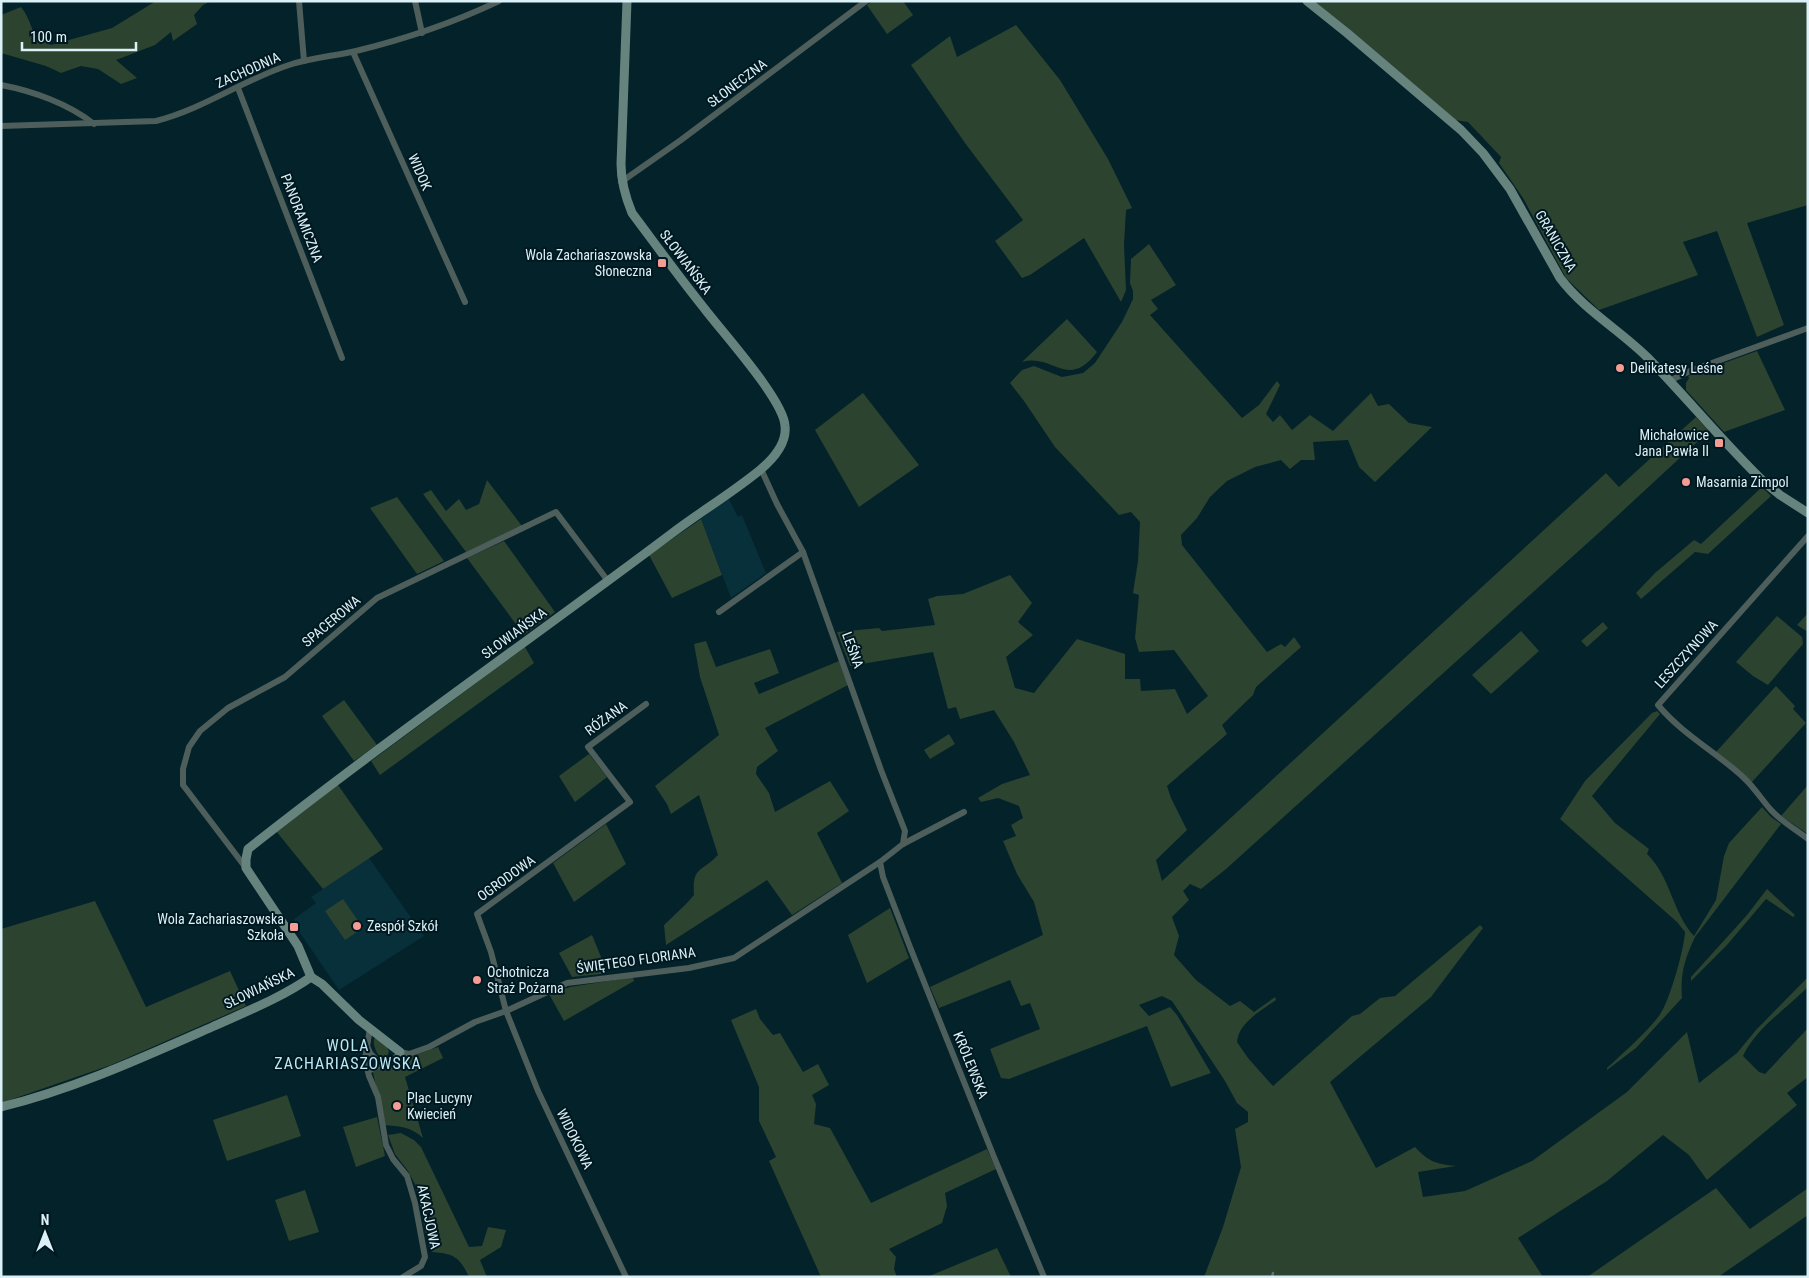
<svg xmlns="http://www.w3.org/2000/svg" width="1809" height="1278" font-family="'Roboto Condensed',sans-serif">
  <rect width="100%" height="100%" fill="#03222a"/>
  <!-- built -->
  <g fill="#07303a">
    <polygon points="728,497 738,517 742,515 766,573 731,598 701,519"/>
    <polygon points="369,858 424,936 339,990 298,930 294,919 316,903 311,897"/>
  </g>
  <!-- green -->
  <g fill="#2c4330">
    <path d="M156,1H211L203,5L194,15L197,24L173,41L171,32L155,45L116,60L137,78L121,84L98,69L81,66L61,73L46,66L1,53V15L21,7C35,25 27,34 51,45L112,28Z"/>
    <polygon points="872,1 903,1 913,15 887,34 867,5"/>
    <polygon points="1314,1 1808,1 1808,205 1747,223 1784,325 1757,337 1717,231 1683,242 1698,275 1599,310 1566,278 1523,198 1499,163 1501,157 1468,122 1455,120"/>
    <polygon points="1016,25 1060,80 1108,159 1132,208 1126,210 1124,244 1126,290 1121,302 1084,238 1030,275 1022,278 995,241 1023,220 965,143 911,65 950,36 957,57"/>
    <path d="M1149,244L1176,285L1151,300L1158,309L1150,315L1242,418L1259,405L1277,381L1280,385L1266,414L1273,422L1280,415L1292,430L1310,415L1333,431L1371,393L1378,406L1389,404L1409,423L1432,427L1375,482L1359,467L1348,440L1313,442L1315,460H1301L1290,469L1281,460L1255,467L1227,481L1210,497L1197,518L1181,535L1182,545L1267,652L1281,644L1285,647L1294,637L1301,647L1256,687L1253,695L1222,725L1227,734L1167,786L1171,798L1187,830L1156,860L1162,881L1606,473L1619,487L1696,417L1709,431L1602,530L1226,869L1201,889L1190,884L1183,891L1189,900L1172,917L1179,936L1174,955L1196,980L1230,1006L1240,1001L1254,1012L1275,997L1276,1000C1261,1011 1239,1022 1237,1042L1248,1058L1273,1086L1352,1016L1360,1014L1380,998L1395,996L1480,925L1483,928L1431,997L1330,1082L1376,1168L1415,1147C1429,1162 1436,1164 1456,1166L1418,1172L1423,1197L1465,1191L1532,1161L1627,1092L1687,1032L1699,1083L1737,1053L1756,1030L1808,977V987C1786,1009 1756,1028 1743,1056L1759,1072L1765,1074L1808,1028V1077L1787,1093L1797,1105L1707,1180L1689,1155L1663,1135L1607,1181L1518,1238L1543,1277H1204L1223,1227L1241,1167L1235,1129L1248,1122V1112L1237,1103L1225,1081L1172,1001L1162,996L1139,1005L1149,1016L1170,1007L1177,1015L1211,1073L1171,1087L1147,1026L1009,1079L1001,1078L990,1049L1040,1029L1030,1003L1021,1006L1010,980L939,1008L930,987L1043,935L1034,902L1017,874L1003,841L1016,836L1011,825L1023,818L1019,806L998,798L981,802L978,798L1002,784L1030,775L1014,742L994,710L960,719L956,707L948,709L933,652L850,666L837,632L879,628L882,631L935,625L928,599L937,596L963,594L1010,575L1032,603L1018,622L1033,635L1006,657L1015,688L1034,693L1077,639L1125,654V679H1140L1141,691L1175,689L1187,714L1208,696L1174,650L1139,652L1135,638L1139,595L1133,593L1138,561L1140,522L1131,512L1119,515L1055,447L1024,401L1010,383L1022,370L1034,366L1062,377L1083,373L1095,363L1122,322L1133,299V291L1130,283L1131,259Z"/>
    <path d="M1067,319L1097,352C1067,391 1054,353 1022,362Z"/>
    <polygon points="1757,351 1785,410 1724,432 1686,390 1686,383 1689,378 1688,376 1715,366 1717,368 1725,365 1724,363"/>
    <polygon points="863,393 919,465 859,507 815,430"/>
    <polygon points="487,480 522,526 466,552 423,494 431,490 446,511 459,499 466,510 479,504"/>
    <polygon points="1762,487 1771,496 1708,554 1695,552 1641,599 1636,593 1655,573 1694,540 1701,544"/>
    <polygon points="397,497 444,561 417,574 370,508"/>
    <polygon points="701,519 722,575 672,598 649,555"/>
    <polygon points="504,541 555,612 524,635 467,558"/>
    <polygon points="1808,613 1808,632 1797,625"/>
    <polygon points="1777,616 1802,637 1803,644 1768,685 1753,676 1736,662"/>
    <polygon points="1603,622 1608,628 1587,647 1581,641"/>
    <polygon points="1521,631 1539,651 1491,694 1472,675"/>
    <path d="M706,641L716,667L770,649L779,673L754,683L759,694L839,661L848,685L765,728L778,751L757,767L756,774L769,793L775,812L830,781L849,811L817,833L842,883L792,915L767,880L666,945L664,925L686,904L694,895C692,866 701,873 718,855L699,795L671,814L667,804L655,786L719,735L700,677L694,644Z"/>
    <polygon points="525,647 534,663 380,775 371,761"/>
    <polygon points="1776,686 1795,706 1793,709 1806,723 1751,783 1716,752"/>
    <polygon points="344,700 377,745 354,761 322,716"/>
    <path d="M1657,711L1660,714L1592,796L1615,823L1649,849L1647,854C1671,877 1672,912 1694,936L1716,900L1724,856L1729,843L1762,807L1771,817L1781,824L1695,937C1685,958 1680,974 1682,998L1636,1048L1607,1070V1068C1624,1052 1644,1035 1659,1016C1669,1003 1684,950 1685,932L1677,922L1560,819L1585,781L1652,713Z"/>
    <polygon points="949,734 955,744 930,759 924,750"/>
    <polygon points="589,754 607,777 575,802 559,776"/>
    <polygon points="338,785 383,849 323,889 276,831"/>
    <polygon points="1808,785 1808,834 1781,816"/>
    <polygon points="606,824 626,864 574,902 553,863"/>
    <polygon points="1767,889 1795,915 1793,917 1766,899 1727,945 1691,981 1691,977 1747,915"/>
    <polygon points="343,899 363,928 345,940 325,911"/>
    <polygon points="95,901 146,1007 230,971 246,1006 111,1065 1,1103 1,929"/>
    <polygon points="890,908 909,958 867,983 848,935"/>
    <polygon points="592,935 605,967 601,974 572,977 559,953"/>
    <polygon points="633,977 634,981 564,1021 549,994 570,987"/>
    <polygon points="756,1009 760,1019 773,1035 780,1033 803,1072 818,1064 829,1085 812,1095 816,1104 814,1124 830,1128 871,1203 987,1149 996,1169 945,1193 947,1206 942,1223 889,1249 896,1257 894,1269 897,1277 821,1277 769,1161 776,1157 759,1121 759,1087 731,1020"/>
    <path d="M376,1038L387,1046L389,1052L386,1058H381C376,1053 373,1045 374,1039Z"/>
    <path d="M438,1047L443,1058L405,1077L423,1138C411,1127 400,1126 384,1125L373,1072L387,1065Z"/>
    <polygon points="287,1095 301,1136 227,1161 213,1120"/>
    <polygon points="377,1117 385,1156 356,1167 343,1127"/>
    <path d="M401,1133L414,1140L421,1147L469,1247L482,1246L488,1227L506,1230L501,1247L480,1260L487,1277H469C459,1256 454,1254 432,1252L428,1244L416,1186L408,1171L395,1154L388,1135Z"/>
    <polygon points="1716,1188 1750,1229 1808,1188 1808,1215 1718,1277 1587,1277"/>
    <polygon points="305,1190 319,1232 289,1241 275,1200"/>
    <polygon points="997,1248 1011,1277 927,1277"/>
  </g>
  <g fill="none" stroke-linecap="round" stroke-linejoin="round">
    <!-- stream -->
    <polyline stroke="#69698a" stroke-width="2.5" points="1272,1277 1273,1273"/>
    <!-- street -->
    <g stroke="#4d5e5b" stroke-width="6">
      <polyline points="299,1 304,61"/>
      <polyline points="415,1 422,33"/>
      <polyline points="353,52 465,302"/>
      <path d="M1,85C33,91 69,104 94,124"/>
      <polyline points="238,88 342,358"/>
      <path d="M1,126L156,121C203,109 243,80 289,65C310,58 334,56 356,51C405,39 453,23 499,1"/>
      <polyline points="621,182 681,140 866,1"/>
      <polyline points="1669,381 1690,371 1808,328"/>
      <polyline points="761,469 777,504 803,552 881,770 905,831 903,844"/>
      <path d="M1808,536L1658,705C1682,734 1716,752 1743,777C1754,787 1762,800 1771,810C1782,822 1795,829 1808,839"/>
      <polyline points="719,612 803,552"/>
      <polyline points="880,862 883,877 910,947 994,1157 1044,1277"/>
      <polyline points="246,868 183,785 183,769 189,747 200,731 228,708 285,677 377,598 556,512 608,581"/>
      <polyline points="370,1028 365,1059 369,1076 378,1097 386,1145 393,1159 407,1176 415,1203 425,1257 421,1266 403,1277"/>
      <path d="M367,1046L370,1053L378,1061C387,1064 395,1060 400,1052L409,1054L429,1047L475,1022L506,1011L567,983L689,968L734,958L880,862L903,844L964,812"/>
      <polyline points="368,1071 385,1063"/>
      <polyline points="626,1277 538,1091 506,1011 491,952 477,914 630,802 588,747 646,704"/>
    </g>
    <!-- secondary -->
    <g stroke="#67837e" stroke-width="9">
      <path d="M1307,1L1347,33L1461,130L1483,153L1510,189L1560,278C1584,310 1620,330 1648,358C1687,398 1723,442 1763,481L1780,495L1808,513"/>
      <path d="M311,977L298,946L246,868V859L248,849C386,740 530,640 671,534C700,512 732,493 760,470C773,459 787,443 785,426C784,400 722,332 704,308C679,277 656,245 632,213C625,196 621,182 621,164L627,1"/>
      <polyline points="311,977 322,984 359,1020 400,1052"/>
      <path d="M1,1107C74,1089 144,1057 212,1027C245,1012 281,998 311,977"/>
    </g>
  </g>
  <!-- markers -->
  <g fill="#f59c93" stroke="#001820" stroke-width="2">
    <rect x="657" y="258" width="10" height="10" rx="2.5"/>
    <circle cx="1620" cy="368" r="5"/>
    <rect x="1714" y="438" width="10" height="10" rx="2.5"/>
    <circle cx="1686" cy="482" r="5"/>
    <circle cx="357" cy="926" r="5"/>
    <rect x="289" y="922" width="10" height="10" rx="2.5"/>
    <circle cx="477" cy="980" r="5"/>
    <circle cx="397" cy="1106" r="5"/>
  </g>
  <g text-anchor="middle" stroke-width="4" stroke-linejoin="round" paint-order="stroke">
    <!-- street labels -->
    <g font-size="14" fill="#dcf1f7" stroke="#001820">
      <text transform="translate(248 70) rotate(-24)" y="5">ZACHODNIA</text>
      <text transform="translate(737 83) rotate(-37)" y="5">SŁONECZNA</text>
      <text transform="translate(420 172) rotate(66)" y="5">WIDOK</text>
      <text transform="translate(302 218) rotate(69)" y="5">PANORAMICZNA</text>
      <text transform="translate(1556 241) rotate(60)" y="5">GRANICZNA</text>
      <text transform="translate(686 262) rotate(53)" y="5">SŁOWIAŃSKA</text>
      <text transform="translate(331 621) rotate(-40)" y="5">SPACEROWA</text>
      <text transform="translate(514 633) rotate(-36)" y="5">SŁOWIAŃSKA</text>
      <text transform="translate(853 650) rotate(70)" y="5">LEŚNA</text>
      <text transform="translate(1686 654) rotate(-48)" y="5">LESZCZYNOWA</text>
      <text transform="translate(606 718) rotate(-36)" y="5">RÓŻANA</text>
      <text transform="translate(506 878) rotate(-36)" y="5">OGRODOWA</text>
      <text transform="translate(636 960) rotate(-8)" y="5">ŚWIĘTEGO FLORIANA</text>
      <text transform="translate(259 988) rotate(-26)" y="5">SŁOWIAŃSKA</text>
      <text transform="translate(971 1065) rotate(68)" y="5">KRÓLEWSKA</text>
      <text transform="translate(575 1139) rotate(64)" y="5">WIDOKOWA</text>
      <text transform="translate(429 1217) rotate(78)" y="5">AKACJOWA</text>
    </g>
    <!-- poi labels -->
    <g font-size="14" fill="#dcf1f7" stroke="#001820" text-anchor="start">
      <text x="652" y="260" text-anchor="end">Wola Zachariaszowska<tspan x="652" dy="16">Słoneczna</tspan></text>
      <text x="1630" y="373">Delikatesy Leśne</text>
      <text x="1709" y="440" text-anchor="end">Michałowice<tspan x="1709" dy="16">Jana Pawła II</tspan></text>
      <text x="1696" y="487">Masarnia Zimpol</text>
      <text x="284" y="924" text-anchor="end">Wola Zachariaszowska<tspan x="284" dy="16">Szkoła</tspan></text>
      <text x="367" y="931">Zespół Szkół</text>
      <text x="487" y="977">Ochotnicza<tspan x="487" dy="16">Straż Pożarna</tspan></text>
      <text x="407" y="1103">Plac Lucyny<tspan x="407" dy="16">Kwiecień</tspan></text>
    </g>
    <!-- quarter labels -->
    <g font-size="16" letter-spacing="1" fill="#bde9f5" stroke="#001820">
      <text x="348" y="1051">WOLA<tspan x="348" dy="18">ZACHARIASZOWSKA</tspan></text>
    </g>
  </g>
  <!-- border -->
  <rect width="1809" height="1278" fill="none" stroke="#dcf1f7" stroke-width="5"/>
  <!-- north arrow -->
  <g transform="translate(45 1233)" stroke="#001820" stroke-width="4" paint-order="stroke">
  <path d="M0-4L9 19L0 12L-9 19Z" fill="#dcf1f7"/>
  <text y="-8" font-size="14" font-weight="bold" text-anchor="middle" fill="#dcf1f7">N</text>
  </g>
  <!-- scale -->
  <path d="M22 42v8h114v-8" fill="none" stroke="#dcf1f7" stroke-width="2.5"/>
  <text x="30" y="42" font-size="15" fill="#dcf1f7" stroke="#001820" stroke-width="4" paint-order="stroke">100 m</text>
</svg>
